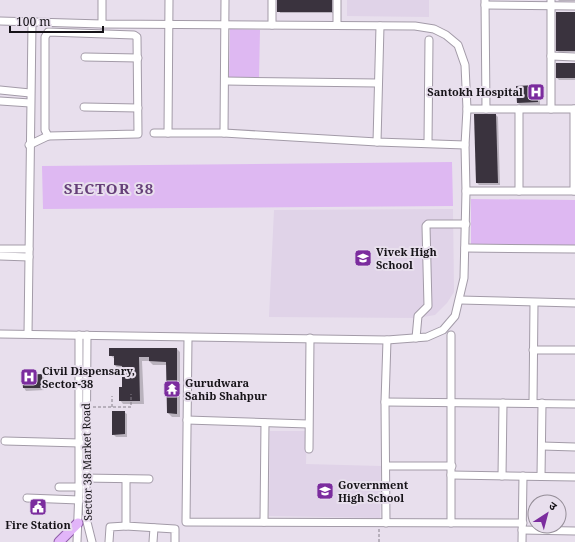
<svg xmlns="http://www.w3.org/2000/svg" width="575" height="542" font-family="'Noto Serif','Noto Sans Devanagari',serif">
  <rect width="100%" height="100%" fill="#e8dfed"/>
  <!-- built -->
  <g fill="#e0d3e8">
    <polygon points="347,0 429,0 429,17 347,16"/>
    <polygon points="453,209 454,292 447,303 435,315 417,318 269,317 274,210"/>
    <polygon points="270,431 307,431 306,464 381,466 380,518 269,516"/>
  </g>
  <!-- green -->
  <g fill="#deb8f2">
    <polygon points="230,29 260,30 259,79 229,78"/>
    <polygon points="452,162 453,206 43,209 42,166"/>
    <polygon points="471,199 575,200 575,246 471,244"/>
  </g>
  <!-- shadow -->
  <g fill="#0003">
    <polygon points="278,0 333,0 333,13 280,13"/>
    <polygon points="558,0 575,0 575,1 559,1"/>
    <polygon points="575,13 575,52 559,52 557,51"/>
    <polygon points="575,64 575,80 559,80 557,78"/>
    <polygon points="537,86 540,88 540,105 521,106 518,103 517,87"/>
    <polygon points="475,115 496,115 498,117 500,185 479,185 477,183"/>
    <polygon points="177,349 180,352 180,417 172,417 168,413 167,365 153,365 149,361 142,361 144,404 123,404 120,400 123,388 123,369 118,369 115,365 115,359 110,355"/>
    <polygon points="41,375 44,378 45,390 26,391 24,388"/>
    <polygon points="124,412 127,414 127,437 116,437 113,434"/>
  </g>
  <!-- building -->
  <g fill="#3a333e">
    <rect x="277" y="0" width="55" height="12"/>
    <rect x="556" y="12" width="19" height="39"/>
    <rect x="556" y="63" width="19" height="15"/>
    <polygon points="537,85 538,102 517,103 516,86"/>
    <polygon points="474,114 496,114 498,183 476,183"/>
    <polygon points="109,348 177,348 177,414 167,413 166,362 149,361 149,357 139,357 140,401 119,401 119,387 122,387 122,366 114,365 114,356 109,356"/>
    <polygon points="42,374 42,388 23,388 22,375"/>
    <polygon points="112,411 125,411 125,434 112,435"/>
  </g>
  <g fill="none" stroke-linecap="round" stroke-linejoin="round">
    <!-- minor casing -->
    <g stroke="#a39ba8" stroke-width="9">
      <g id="minor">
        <polyline points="102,0 102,24"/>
        <polyline points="272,0 272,25"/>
        <polyline points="337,0 337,25"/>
        <polyline points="485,0 486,109"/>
        <polyline points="551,0 551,109"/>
        <polyline points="485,5 575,6"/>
        <polyline points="0,21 102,24 415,26 434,29 446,35 458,45 465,65 467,109 465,145 466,191 464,278 455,316 443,330 427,337 387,340 0,334"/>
        <polygon points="48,32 134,35 137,37 138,134 48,136 45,130 45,37"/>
        <polyline points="551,56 575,57"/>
        <polyline points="85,57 138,58"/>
        <polyline points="225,81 377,83"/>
        <polyline points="0,90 30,93"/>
        <polyline points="0,101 30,103"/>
        <polyline points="84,107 138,108"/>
        <polyline points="467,109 575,109"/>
        <polyline points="519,109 519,191"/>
        <polyline points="574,109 574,191"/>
        <polyline points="154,133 224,133 377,142 465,145"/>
        <polyline points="168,133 169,0"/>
        <polyline points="224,133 225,0"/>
        <polyline points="377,142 380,26"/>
        <polyline points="428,142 429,40"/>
        <polyline points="29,145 48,136"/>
        <polyline points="466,191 575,191"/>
        <polyline points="465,248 575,249"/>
        <polyline points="0,249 29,249"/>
        <polyline points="0,256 29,257"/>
        <polyline points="460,300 575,303"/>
        <polyline points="28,334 32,23"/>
        <polyline points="87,335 86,493 87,522 92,542"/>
        <polyline points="451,335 451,523"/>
        <polyline points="188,338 186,522 523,523"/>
        <polyline points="416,338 418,316 428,306 426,226 428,224 466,224"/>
        <polyline points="533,350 575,350"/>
        <polyline points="385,402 575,404"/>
        <polyline points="533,403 534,303"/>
        <polyline points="187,420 308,424"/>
        <polyline points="5,441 80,443"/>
        <polyline points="542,446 575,447"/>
        <polyline points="309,449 310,338"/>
        <polyline points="386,466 452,466"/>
        <polyline points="451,475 575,477"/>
        <polyline points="502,476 503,403"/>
        <polyline points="541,476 542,403"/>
        <polyline points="82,478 149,479"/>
        <polyline points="126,479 126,526 175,529 175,542"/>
        <polyline points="59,487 79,487"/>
        <polyline points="27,498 79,500"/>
        <polyline points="264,522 265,423"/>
        <polyline points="386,523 385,402 387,340"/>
        <polyline points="522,530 575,531"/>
        <polyline points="77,542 79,489 79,335"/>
        <polyline points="109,542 110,527 126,526"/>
        <polyline points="153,542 154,528"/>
        <polyline points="522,542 523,476"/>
      </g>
    </g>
    <!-- major casing -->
    <g stroke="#8e5ca7" stroke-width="11">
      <polyline id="major" points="59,542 78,523"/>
    </g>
    <!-- path -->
    <g stroke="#86808a" stroke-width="1" stroke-dasharray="3 2" stroke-linecap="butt">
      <polyline points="93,407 131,407 131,394"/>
      <polyline points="112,407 112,396"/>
      <polyline points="379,529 379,542"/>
    </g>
    <!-- minor -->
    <use href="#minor" stroke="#fff" stroke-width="7"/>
    <!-- major -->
    <use href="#major" stroke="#e2b5f9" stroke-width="9"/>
  </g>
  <!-- icons -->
  <defs>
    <g id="hospital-square" transform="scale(0.9)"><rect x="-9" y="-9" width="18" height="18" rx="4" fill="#7b2c9e" stroke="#e8dfed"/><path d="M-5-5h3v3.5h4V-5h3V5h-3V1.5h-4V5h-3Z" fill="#fff"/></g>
    <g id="school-square" transform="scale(0.9)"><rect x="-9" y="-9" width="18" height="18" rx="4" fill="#7b2c9e" stroke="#e8dfed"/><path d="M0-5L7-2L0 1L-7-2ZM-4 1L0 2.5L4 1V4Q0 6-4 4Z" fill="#fff"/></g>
    <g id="temple-square" transform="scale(0.9)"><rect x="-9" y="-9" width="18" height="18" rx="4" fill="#7b2c9e" stroke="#e8dfed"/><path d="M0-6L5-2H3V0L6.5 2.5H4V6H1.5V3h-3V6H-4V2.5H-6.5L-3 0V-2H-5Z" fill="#fff"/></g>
    <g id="civic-square" transform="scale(0.9)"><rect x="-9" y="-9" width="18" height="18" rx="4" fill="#7b2c9e" stroke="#e8dfed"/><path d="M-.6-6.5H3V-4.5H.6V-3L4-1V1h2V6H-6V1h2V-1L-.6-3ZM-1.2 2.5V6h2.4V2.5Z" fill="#fff"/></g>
  </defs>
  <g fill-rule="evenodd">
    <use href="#hospital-square" x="536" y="92"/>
    <use href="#school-square" x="363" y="258"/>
    <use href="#hospital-square" x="29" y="377"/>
    <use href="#temple-square" x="172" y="389"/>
    <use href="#school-square" x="325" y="491"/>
    <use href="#civic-square" x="38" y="507"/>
  </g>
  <g text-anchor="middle" stroke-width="4" stroke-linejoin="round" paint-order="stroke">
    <!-- poi labels -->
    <g font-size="11" font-weight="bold" fill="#151217" stroke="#e8dfed" text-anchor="start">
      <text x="523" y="96" text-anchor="end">Santokh Hospital</text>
      <text x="376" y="256">Vivek High<tspan x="376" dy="13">School</tspan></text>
      <text x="42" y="375">Civil Dispensary,<tspan x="42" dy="13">Sector-38</tspan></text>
      <text x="185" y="387">Gurudwara<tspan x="185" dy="13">Sahib Shahpur</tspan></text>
      <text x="338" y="489">Government<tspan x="338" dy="13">High School</tspan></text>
      <text x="38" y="529" text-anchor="middle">Fire Station</text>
    </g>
    <!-- street labels -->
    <g font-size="11" fill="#151217" stroke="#e8dfed">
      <text transform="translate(87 462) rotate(-91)" y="4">Sector 38 Market Road</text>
    </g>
    <!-- district labels -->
    <g font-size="15" font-weight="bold" letter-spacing="1" fill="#653f78" stroke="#e8dfed">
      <text x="109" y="194">SECTOR 38</text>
    </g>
  </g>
  <!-- north arrow -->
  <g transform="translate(547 514) rotate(36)"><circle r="19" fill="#e8dfed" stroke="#948d97"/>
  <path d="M0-3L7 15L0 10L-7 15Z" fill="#7b2c9e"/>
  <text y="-6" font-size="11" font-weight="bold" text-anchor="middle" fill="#151217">उ</text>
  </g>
  <!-- scale -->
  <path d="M10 26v6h93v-6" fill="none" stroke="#151217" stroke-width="2"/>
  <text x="16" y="26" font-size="12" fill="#151217" stroke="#e8dfed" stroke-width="3" paint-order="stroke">100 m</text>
</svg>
